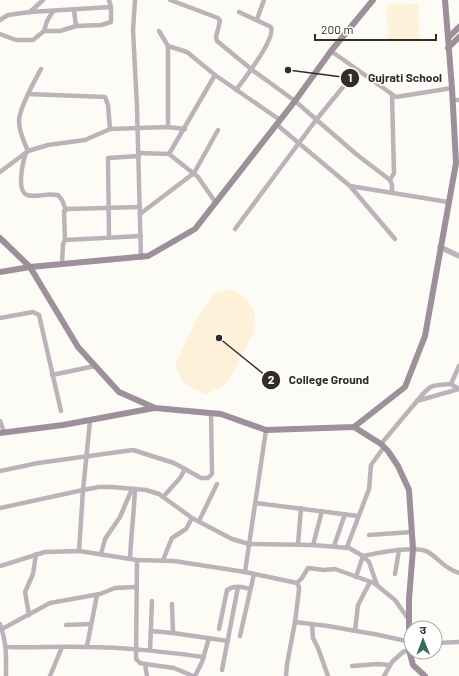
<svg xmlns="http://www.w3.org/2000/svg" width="459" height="676" font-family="Barlow,'Noto Sans Devanagari',sans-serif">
  <rect width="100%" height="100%" fill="#fdfbf6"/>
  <!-- built -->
  <g fill="#fef1d9">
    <polygon points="418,4 420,41 388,42 387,5"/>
    <polygon points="231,289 247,299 255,314 254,332 226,385 206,394 184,384 175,365 195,323 214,294"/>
  </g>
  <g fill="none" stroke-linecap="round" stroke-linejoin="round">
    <!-- minor -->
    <g stroke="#bcb3ba" stroke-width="4.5">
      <polyline points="135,0 133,30 137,107 141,258"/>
      <polyline points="170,0 218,18 220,21 216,37 217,41 251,69 295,101 356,154 390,180 392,185 392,193"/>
      <polyline points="74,10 76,26"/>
      <polyline points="30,12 43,0"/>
      <polyline points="257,19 264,0"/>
      <polyline points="0,20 8,15 30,12 111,7 109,0"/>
      <polyline points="44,31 47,21 53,11"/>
      <polyline points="159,31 168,46 168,127"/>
      <polyline points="0,34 16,40 33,40 44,31 60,31 76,26 101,25 111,22 111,7"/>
      <polyline points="168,46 187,52 215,75 280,120"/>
      <polyline points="331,51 396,97 452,88"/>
      <path d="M236,90C244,79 276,39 271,27L269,26L239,12"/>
      <polyline points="28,94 105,97 108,105 110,129"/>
      <polyline points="452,100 459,100"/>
      <polyline points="276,124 350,186 448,202"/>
      <path d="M28,151C24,142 19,132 19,121C19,108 34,82 41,69"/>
      <path d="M26,153C23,161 16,191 27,195C33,197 39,195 45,195C50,194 54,195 58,195L62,200L66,210"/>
      <polyline points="139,153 169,154 198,177 216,203"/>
      <polyline points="169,154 215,75"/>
      <polyline points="0,172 28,151 48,145 85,140 110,129 168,127 185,129"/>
      <polyline points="390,180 394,173 392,95"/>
      <polyline points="350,186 395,239"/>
      <polyline points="140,214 194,173 218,130"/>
      <polyline points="235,229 316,120 357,70"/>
      <polyline points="109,237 108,158 139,156"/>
      <polyline points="65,240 64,211 67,209 140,207"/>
      <polyline points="62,264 63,244 65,240 141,236"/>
      <polyline points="0,318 33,312 39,315 61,411"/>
      <polyline points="459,366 451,384 459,389"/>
      <polyline points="52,375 95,366"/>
      <path d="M417,401C430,385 430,385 451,384"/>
      <polyline points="0,421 4,432"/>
      <polyline points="381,444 417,401 459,389"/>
      <polyline points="0,471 38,463 133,450 174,463 201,478 208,478 212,474 211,413"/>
      <polyline points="163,497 180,478 185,469"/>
      <polyline points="256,503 358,516"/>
      <polyline points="0,508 83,490 99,487 112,487 146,490 159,494 192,518 232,539 249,544 313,545 349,548 363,556 369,562 377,585"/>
      <polyline points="199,521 217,484"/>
      <polyline points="369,535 412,532"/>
      <polyline points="298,544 301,508"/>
      <polyline points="313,545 322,511"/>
      <polyline points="334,546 345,514"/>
      <polyline points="347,547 369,489 371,465 384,447"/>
      <polyline points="79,551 83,490 90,421"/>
      <polyline points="101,554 105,539 120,517 132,489"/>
      <path d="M130,559C131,535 134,513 135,489"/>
      <polyline points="137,560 136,659 140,663 145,664 174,668 193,676"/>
      <polyline points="163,560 172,538 186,529 192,518"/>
      <polyline points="0,566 45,552 79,551 137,560 174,561 245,572 297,583 299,587 299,590 295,622 328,626 379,635 411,642"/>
      <polyline points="245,572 266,430"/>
      <polyline points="395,574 399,550"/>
      <path d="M356,577L363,556C376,553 417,545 428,552C441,560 442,567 459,573"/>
      <polyline points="297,583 302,578 308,568 324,570 335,569 374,583 395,600 409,620"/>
      <polyline points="172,604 173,633"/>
      <polyline points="29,615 25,592 33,574 36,554"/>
      <path d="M0,624C7,643 6,656 6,676"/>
      <polyline points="312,624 313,638 318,648 328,676"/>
      <polyline points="66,625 90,624"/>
      <path d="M219,629L227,590C235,585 242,587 250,589"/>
      <polyline points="0,630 50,603 100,594 115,588 136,587"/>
      <polyline points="151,631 173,633 228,641"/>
      <polyline points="355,631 358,605 370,582"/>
      <polyline points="240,636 254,574"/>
      <polyline points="435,643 459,642"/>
      <polyline points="87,646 97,595"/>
      <path d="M7,647C33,648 59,646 86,647C125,647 165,652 204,657"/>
      <polyline points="150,650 152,601"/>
      <polyline points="145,664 147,676"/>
      <polyline points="352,666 378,664 389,665"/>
      <polyline points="222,670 238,587"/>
      <polyline points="50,676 62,647"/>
      <polyline points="195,676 202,662 209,638"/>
      <polyline points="286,676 287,664 295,622"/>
      <polyline points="384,676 392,662 403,652 409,650"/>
    </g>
    <!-- tertiary -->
    <polyline stroke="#bcb3ba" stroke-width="5.5" points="440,247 459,256"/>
    <!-- secondary -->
    <g stroke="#9e909a" stroke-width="6">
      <polyline points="448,38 459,27"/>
      <polyline points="448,48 459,37"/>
      <polyline points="0,238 30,267 78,347 119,392 155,408 221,414 266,430 354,427 405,387 425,336 456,163 452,88 445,0"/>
      <polyline points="0,272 30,267 148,256 195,229 295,101 331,51 373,0"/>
      <polyline points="354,427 381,444 388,451 398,466 409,490 413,549 409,599 409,650 413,665 425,676"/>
      <polyline points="0,433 63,425 154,408"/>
    </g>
  </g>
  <!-- callouts -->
  <path fill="none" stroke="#322d25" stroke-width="1.5" d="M288 70L350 78M219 338L271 380"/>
  <g fill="#322d25" stroke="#fff" stroke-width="1.5">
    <circle cx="288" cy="70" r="4"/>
    <circle cx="219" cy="338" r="4"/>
    <circle cx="350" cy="78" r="10"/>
    <circle cx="271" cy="380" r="10"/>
  </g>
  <g font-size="12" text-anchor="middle" font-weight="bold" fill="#fff">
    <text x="350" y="82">1</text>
    <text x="271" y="384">2</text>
  </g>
  <g font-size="12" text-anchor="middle" font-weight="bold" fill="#322d25" stroke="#fff" stroke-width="3.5" stroke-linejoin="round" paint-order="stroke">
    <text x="405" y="82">Gujrati School</text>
    <text x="329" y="384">College Ground</text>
  </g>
  <!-- north arrow -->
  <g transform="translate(423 640) rotate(359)"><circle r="19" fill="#ffffff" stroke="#adaba8"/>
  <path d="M0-3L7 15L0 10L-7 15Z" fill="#366d54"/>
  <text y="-6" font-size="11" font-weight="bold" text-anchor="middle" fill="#322d25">उ</text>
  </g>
  <!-- scale -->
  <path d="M315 34v6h121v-6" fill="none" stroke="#322d25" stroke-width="2"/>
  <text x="321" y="34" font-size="12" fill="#322d25" stroke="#ffffff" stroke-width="3" paint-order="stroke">200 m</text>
</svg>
